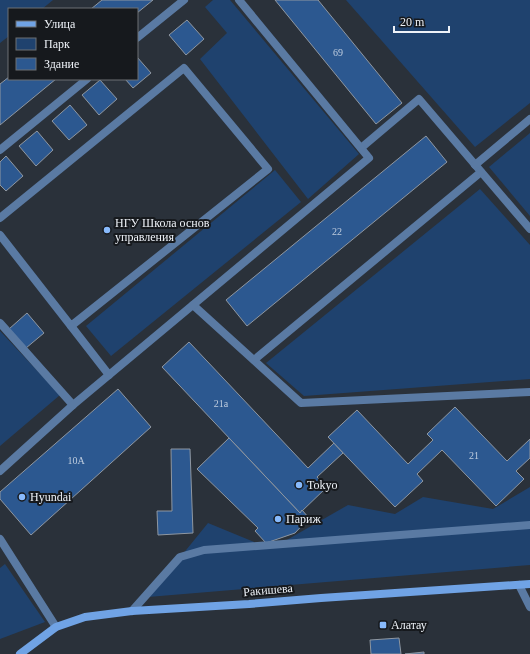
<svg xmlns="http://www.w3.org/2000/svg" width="530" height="654" font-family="Georgia,serif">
  <rect width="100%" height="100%" fill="#2a313a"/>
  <!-- green -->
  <g fill="#1f426e">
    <polygon points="0,0 53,0 42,9 9,9 9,36 0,43"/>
    <polygon points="213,0 230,0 359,154 308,199 200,59 227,33 205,7"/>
    <polygon points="346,0 530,0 530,103 475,147"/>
    <polygon points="530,133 530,216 489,167"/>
    <polygon points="275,170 301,202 111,356 86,326"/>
    <polygon points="480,189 530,245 530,379 304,396 266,363"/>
    <polygon points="0,331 60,395 0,446"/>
    <polygon points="530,487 530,565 148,597 208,523 271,549 348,505 395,514 423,497 493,509"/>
    <polygon points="5,564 45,622 0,639 0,568"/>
  </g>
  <!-- building -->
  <g fill="#2c5890" stroke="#8f97a1">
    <polygon points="102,0 153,0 137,13 137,9 91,9"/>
    <polygon points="275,0 318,0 402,103 376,124"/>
    <polygon points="187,20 204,39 186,55 169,35"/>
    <polygon points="137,57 151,73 133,88 125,79 137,79"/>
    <polygon points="9,77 9,79 56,79 0,125 0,84"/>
    <polygon points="100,80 117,99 99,115 82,95"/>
    <polygon points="70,105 87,125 69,140 52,121"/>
    <polygon points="37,131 53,150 36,166 19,146"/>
    <polygon points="426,136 447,162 247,326 226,300"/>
    <polygon points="6,156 23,176 6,191 0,185 0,162"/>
    <polygon points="27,313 44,333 26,348 9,329"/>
    <polygon points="189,342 308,468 334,443 343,453 317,477 327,487 300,513 162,367"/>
    <polygon points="118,389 151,427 31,535 0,499 0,492"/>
    <polygon points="455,407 507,461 530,439 530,458 516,471 524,479 496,506 442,450 417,474 423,481 395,507 328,437 357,410 408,464 433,440 427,434"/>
    <polygon points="229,438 300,513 302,510 309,518 295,533 266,543 255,531 258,528 197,469"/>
    <polygon points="171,449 190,449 193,533 158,535 157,511 172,511"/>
    <polygon points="399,638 401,654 371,654 370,640"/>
    <polygon points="424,652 424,654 405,654"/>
  </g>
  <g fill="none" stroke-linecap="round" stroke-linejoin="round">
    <!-- lane -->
    <g stroke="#5a7aa3" stroke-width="8">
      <polyline points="137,38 184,0"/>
      <polyline points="361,148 419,99 530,229"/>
      <polyline points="0,150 87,79"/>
      <polyline points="475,165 530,119"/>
      <polyline points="0,218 184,68 268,169 71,326 0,235"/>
      <polyline points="193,305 301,403 530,392"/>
      <polyline points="0,323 73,405"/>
      <polyline points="71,326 109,375"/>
      <polyline points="254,360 481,172"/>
      <polyline points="0,471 73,405 369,158 239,0"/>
      <polyline points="0,539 56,627"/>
      <polyline points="519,585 530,607"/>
      <polyline points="132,611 180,557 204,550 530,525"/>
    </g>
    <!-- secondary -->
    <polyline stroke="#70a3e5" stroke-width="8" points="20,654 56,627 85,617 132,611 249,604 321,598 530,584"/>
  </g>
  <!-- markers -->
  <g fill="#88bafc" stroke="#16191d" stroke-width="1.5">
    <circle cx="107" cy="230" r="4"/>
    <circle cx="299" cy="485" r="4"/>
    <circle cx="22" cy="497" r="4"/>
    <circle cx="278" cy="519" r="4"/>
    <rect x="379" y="621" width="8" height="8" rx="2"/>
  </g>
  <g text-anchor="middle" stroke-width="4" stroke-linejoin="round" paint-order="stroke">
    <!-- number labels -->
    <g font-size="10" fill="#beccde">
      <text x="338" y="56">69</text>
      <text x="337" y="235">22</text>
      <text x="221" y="407">21а</text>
      <text x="474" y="459">21</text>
      <text x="76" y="464">10А</text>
    </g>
    <!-- poi labels -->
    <g font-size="12" fill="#eef2f8" stroke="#16191d" text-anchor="start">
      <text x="115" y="227">НГУ Школа основ<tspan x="115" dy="14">управления</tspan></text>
      <text x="307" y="489">Tokyo</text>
      <text x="30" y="501">Hyundai</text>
      <text x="286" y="523">Париж</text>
      <text x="391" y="629">Алатау</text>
    </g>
    <!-- street labels -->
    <g font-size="12" fill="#eef2f8" stroke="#16191d">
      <text transform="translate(268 590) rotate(-5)" y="4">Ракишева</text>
    </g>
  </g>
  <!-- legend -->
  <rect x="8" y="8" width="130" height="72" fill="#16191d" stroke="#6c7075"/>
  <rect x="16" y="21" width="20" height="6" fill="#70a3e5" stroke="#6c7075"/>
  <text x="44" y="28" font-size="12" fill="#eef2f8">Улица</text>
  <rect x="16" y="38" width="20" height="12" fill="#1f426e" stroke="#6c7075"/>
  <text x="44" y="48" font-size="12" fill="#eef2f8">Парк</text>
  <rect x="16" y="58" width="20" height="12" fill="#2c5890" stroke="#6c7075"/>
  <text x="44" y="68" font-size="12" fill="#eef2f8">Здание</text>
  <!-- scale -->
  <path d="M394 26v6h55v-6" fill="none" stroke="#eef2f8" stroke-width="2"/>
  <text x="400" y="26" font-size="12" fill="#eef2f8" stroke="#16191d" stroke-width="3" paint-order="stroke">20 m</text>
</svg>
